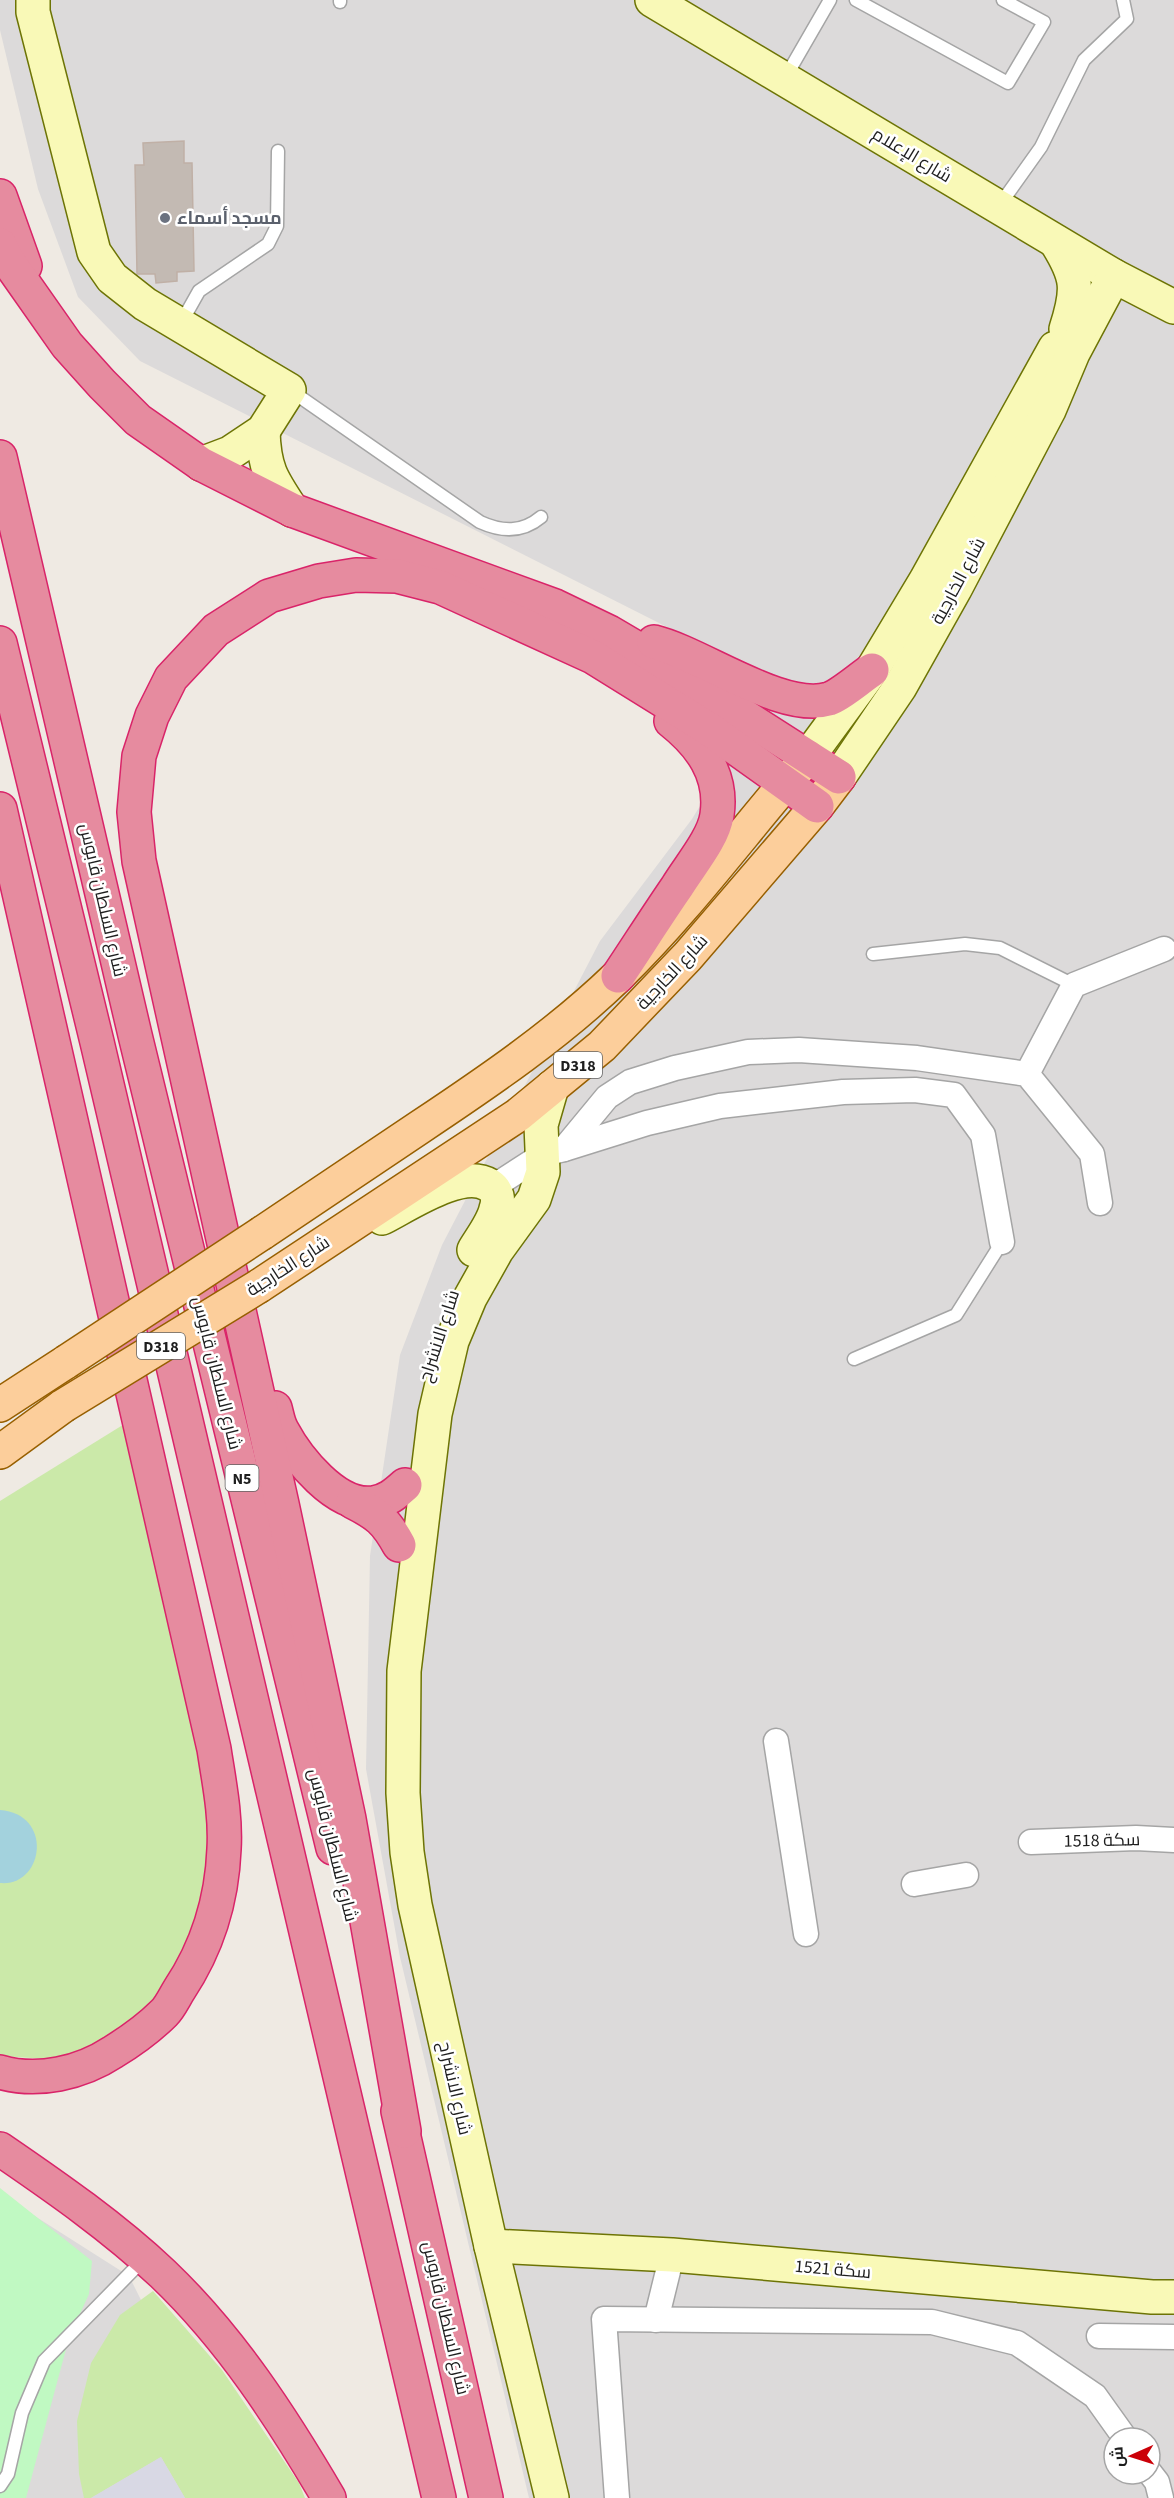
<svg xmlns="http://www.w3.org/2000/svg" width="1174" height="2498" font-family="'Source Sans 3',Cairo,sans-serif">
  <rect width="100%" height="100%" fill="#efeae3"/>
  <!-- residential -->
  <g fill="#dcdada" fill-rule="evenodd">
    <path d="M0,0H1174V2498H529L400,1957L366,1769L370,1556L400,1355L442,1245L600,941L692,819L776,682L140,361L78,297L38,189L0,30ZM1114,2438H1150V2474H1114Z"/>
    <polygon points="0,2194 129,2276 240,2498 0,2498"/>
  </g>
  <!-- grass -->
  <g fill="#cbe9a9">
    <polygon points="126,1423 200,1751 209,1810 206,1888 190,1939 155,2000 97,2048 47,2059 0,2056 0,1501"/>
    <polygon points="153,2291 222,2370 299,2483 305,2498 185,2498 161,2457 91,2498 84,2498 79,2474 77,2421 91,2363 120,2315"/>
  </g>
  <!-- park -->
  <polygon fill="#c0f9c2" points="0,2188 92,2261 89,2294 69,2338 26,2498 0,2498"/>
  <!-- plaza -->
  <polygon fill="#d8d8e4" points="161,2457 185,2498 91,2498"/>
  <!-- water -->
  <path fill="#a3d2dd" d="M0,1810C54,1814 44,1887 0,1883Z"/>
  <!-- building -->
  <polygon fill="#c3bab3" stroke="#c0b0a6" stroke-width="1.5" points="184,141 184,163 192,163 194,271 177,272 177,281 156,283 155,274 137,274 135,165 144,165 143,143"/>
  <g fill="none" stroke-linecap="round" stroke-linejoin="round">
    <!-- lane casing -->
    <g stroke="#a5a5a5" stroke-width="15">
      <g id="lane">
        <polyline points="340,0 340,2"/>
        <polyline points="856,0 1008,83 1044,22 1003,0"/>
        <polyline points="785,78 830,0"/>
        <polyline points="999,206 1041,147 1084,60 1127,19 1123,0"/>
        <polyline points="181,323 199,291 268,244 277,226 278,151"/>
        <path d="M290,390L480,522C502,532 522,533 541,517"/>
        <polyline points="873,954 965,944 1000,948 1074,985"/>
        <polyline points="854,1359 956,1315 1002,1242"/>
        <polyline points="0,2486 8,2474 22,2413 44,2361 144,2259"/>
      </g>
    </g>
    <!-- street casing -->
    <g stroke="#a5a5a5" stroke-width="27">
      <g id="street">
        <polyline points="1027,1074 1074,985 1164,949"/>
        <polyline points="564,1149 647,1123 720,1106 843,1092 915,1090 954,1095 983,1135 1002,1242"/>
        <polyline points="493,1187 544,1154 564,1149 607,1097 630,1082 675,1068 748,1052 799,1050 917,1058 1027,1074 1092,1154 1100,1203"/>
        <polyline points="776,1741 806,1934"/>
        <polyline points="1031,1842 1136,1838 1174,1840"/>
        <polyline points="914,1884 966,1875"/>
        <polyline points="656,2320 672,2255"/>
        <polyline points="1099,2336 1174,2337"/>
        <polyline points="1150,2473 1157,2482 1161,2498"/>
        <polyline points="617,2498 604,2319 932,2322 1017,2343 1095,2396 1125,2438"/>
      </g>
    </g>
    <!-- secondary casing -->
    <g stroke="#6d7405" stroke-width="36">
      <g id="secondary">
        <polyline points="33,0 33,12 94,252 112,278 145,304 289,390 263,431 230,453 201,464"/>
        <polyline points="652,0 1114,276 1174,307"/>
        <path d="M1056,242C1078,277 1079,289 1066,329"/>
        <path d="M263,431C264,469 272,480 292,510"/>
        <polyline points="808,757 872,670 926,580 1055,348"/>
        <polyline points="839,777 900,687 955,589 1049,410 1073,353 1114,276"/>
        <path d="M382,1218C408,1205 462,1168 489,1185C498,1191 499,1200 496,1209C493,1223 481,1238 474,1250"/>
        <polyline points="491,2246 672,2255 1152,2297 1174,2297"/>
        <polyline points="552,2498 491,2246 415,1905 407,1852 403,1793 404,1671 435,1414 452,1341 470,1298 497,1250 534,1199 543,1172 541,1125 552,1087"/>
      </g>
    </g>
    <!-- primary casing -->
    <g stroke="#975f00" stroke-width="36">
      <g id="primary">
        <path d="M262,1233C314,1198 367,1163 420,1127C489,1081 558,1034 618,976C687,909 745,829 808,757"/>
        <polyline points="259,1286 518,1115 602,1046 688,956 817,806 839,777"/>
        <polyline points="0,1405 66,1362"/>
        <polyline points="0,1452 63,1406"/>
      </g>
    </g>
    <!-- highway casing -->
    <g stroke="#d92469" stroke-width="36">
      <g id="highway">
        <polyline points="0,196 25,266"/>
        <polyline points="0,245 8,261 67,345 102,384 138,420 201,464 292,510 555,606 609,632 660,662 839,777"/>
        <polyline points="0,457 135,1035 333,1848"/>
        <path d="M654,642C702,654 782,713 829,699C841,695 860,678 872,670"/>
        <polyline points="0,643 97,1042 439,2498"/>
        <path d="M0,809L214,1749C219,1782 226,1815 224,1849C222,1900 207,1948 179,1990C174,1998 170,2007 164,2013C149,2028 131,2041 113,2052C81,2073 38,2083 0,2072"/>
        <path d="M618,976C638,946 657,916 677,887C689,867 714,838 717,815C723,774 700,744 671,721"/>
        <path d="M275,1408C277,1415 278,1423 282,1430C297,1458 336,1508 373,1503C387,1501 395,1494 405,1485"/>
        <path d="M353,1502C377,1514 386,1521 399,1545"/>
        <polyline points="398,2111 486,2498"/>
        <polyline points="404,2131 349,1819 282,1504 139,861 134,812 139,756 152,716 171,678 216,630 269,596 319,581 356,575 397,576 440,587 593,657 709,729 817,806"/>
        <path d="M0,2149C57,2188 113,2227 163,2274C231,2339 282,2418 329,2498"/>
      </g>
    </g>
    <!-- lane -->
    <use href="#lane" stroke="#fff" stroke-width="12"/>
    <!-- street -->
    <use href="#street" stroke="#fff" stroke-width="24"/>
    <!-- secondary -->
    <use href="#secondary" stroke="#f9f9b7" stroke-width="33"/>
    <!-- primary -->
    <use href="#primary" stroke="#fcce9b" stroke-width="33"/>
    <!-- highway -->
    <use href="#highway" stroke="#e68b9f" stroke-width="33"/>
    <!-- primary-bridge casing -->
    <g stroke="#975f00" stroke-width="36" stroke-linecap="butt">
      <g id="primary-bridge">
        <polyline points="66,1362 262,1233"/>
        <polyline points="63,1406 259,1286"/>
      </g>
    </g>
    <!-- primary-bridge -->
    <use href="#primary-bridge" stroke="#fcce9b" stroke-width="33"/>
  </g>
  <!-- markers -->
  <circle fill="#6b7280" stroke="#fff" stroke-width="2" cx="165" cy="218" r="6"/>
  <g text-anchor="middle" stroke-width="5" stroke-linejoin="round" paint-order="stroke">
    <!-- shield labels -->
    <g fill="#fff" stroke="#626262" stroke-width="1.5">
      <rect x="554" y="1052" width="48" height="26" rx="4.5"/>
      <rect x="137" y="1333" width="48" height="26" rx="4.5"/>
      <rect x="225.5" y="1465" width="33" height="26" rx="4.5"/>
    </g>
    <g font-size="16" font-weight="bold" fill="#1e1e1e">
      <text x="578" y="1071">D318</text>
      <text x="161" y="1352">D318</text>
      <text x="242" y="1484">N5</text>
    </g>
    <!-- street labels -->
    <g font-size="18" fill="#1e1e1e" stroke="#fff">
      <text transform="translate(912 155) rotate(31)" y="6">شارع الإعلام</text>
      <text transform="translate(958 581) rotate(-62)" y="6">شارع الخارجية</text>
      <text transform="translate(103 900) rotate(77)" y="6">شارع السلطان قابوس</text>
      <text transform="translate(672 972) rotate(-47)" y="6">شارع الخارجية</text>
      <text transform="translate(288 1266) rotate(-33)" y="6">شارع الخارجية</text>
      <text transform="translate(439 1336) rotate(-72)" y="6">شارع الانشراح</text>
      <text transform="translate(217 1373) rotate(76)" y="6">شارع السلطان قابوس</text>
      <text transform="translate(1102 1840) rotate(-1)" y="6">سكة 1518</text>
      <text transform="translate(333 1845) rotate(76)" y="6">شارع السلطان قابوس</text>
      <text transform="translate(455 2088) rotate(77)" y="6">شارع الانشراح</text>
      <text transform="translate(833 2269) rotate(5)" y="6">سكة 1521</text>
      <text transform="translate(446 2318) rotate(77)" y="6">شارع السلطان قابوس</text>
    </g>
    <!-- worship labels -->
    <g font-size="18" font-weight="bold" fill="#5b616d" stroke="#fff" text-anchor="start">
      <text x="177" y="224">مسجد أسماء</text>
    </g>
  </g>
  <!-- north arrow -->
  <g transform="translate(1132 2456) rotate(267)"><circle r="28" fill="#ffffff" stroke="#a5a5a5" stroke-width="1.5"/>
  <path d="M0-4.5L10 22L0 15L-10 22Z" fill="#cb0008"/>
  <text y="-9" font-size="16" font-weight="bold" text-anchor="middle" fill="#1e1e1e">ش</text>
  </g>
</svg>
